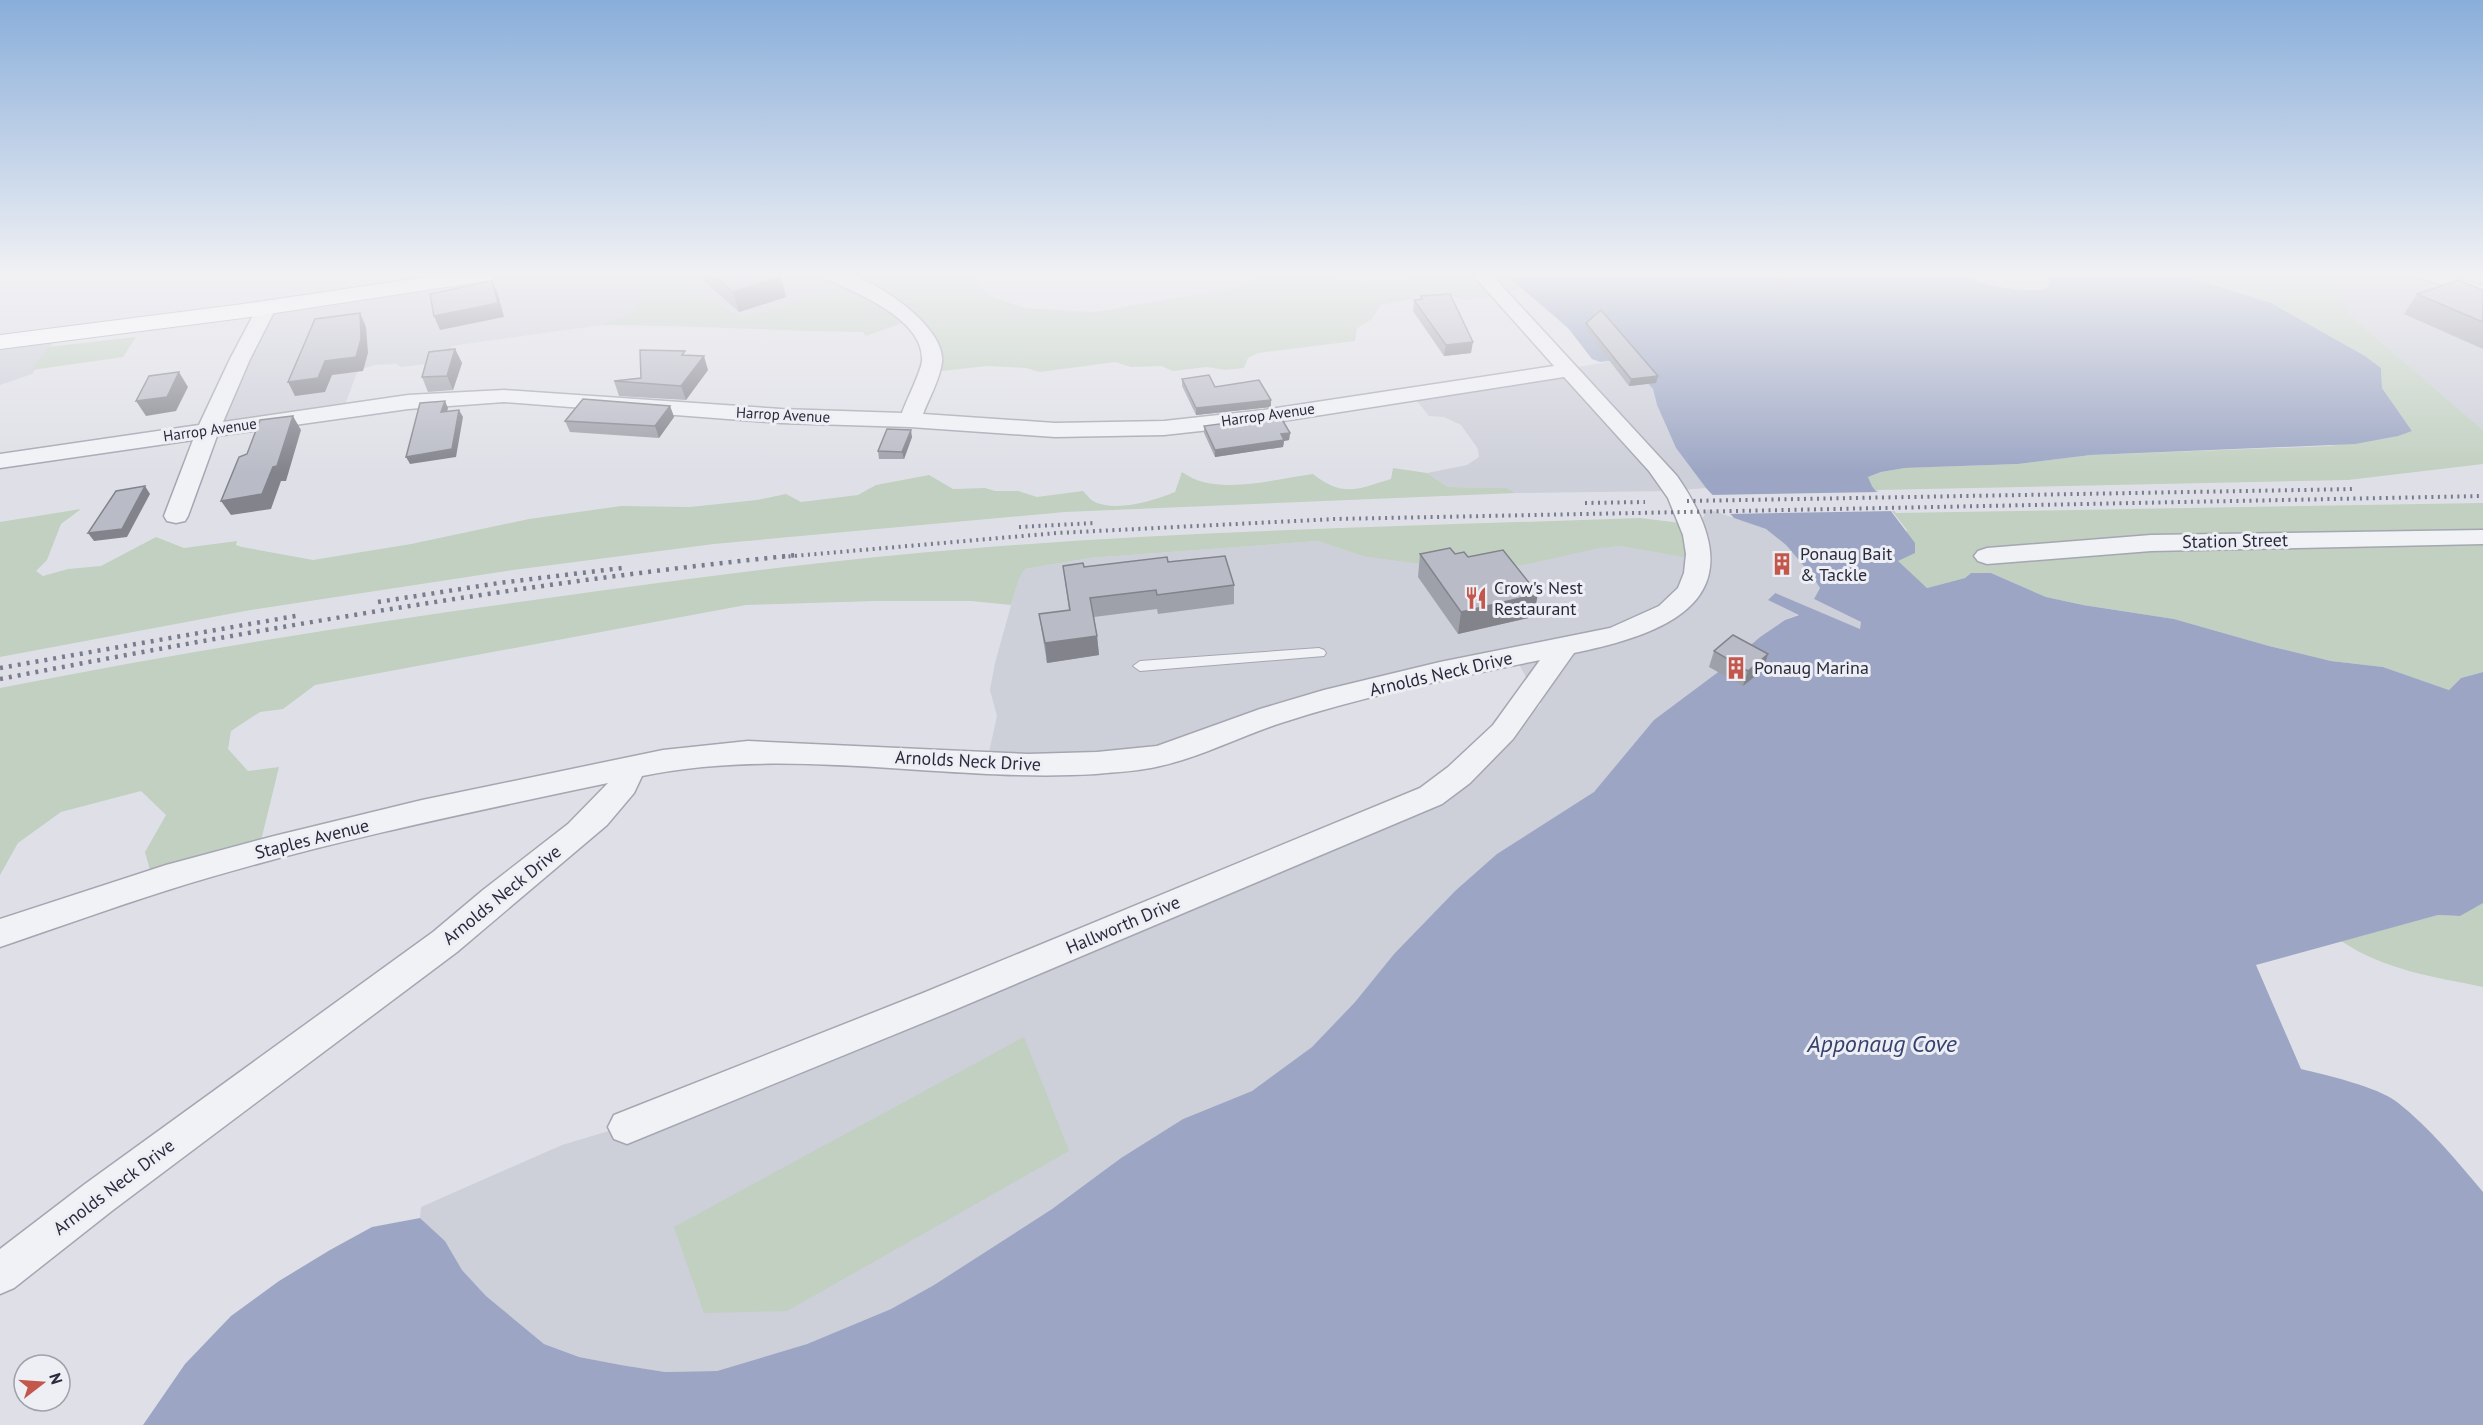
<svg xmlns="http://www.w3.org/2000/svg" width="2483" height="1425" font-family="'PT Sans',sans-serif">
  <rect width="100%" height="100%" fill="#dfe0e7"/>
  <!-- built -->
  <g fill="#cdcfd9">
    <polygon points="489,274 636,274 628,278 640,299 632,312 601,325 452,346 443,362 401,367 396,364 375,365 358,370 343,410 207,430 266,309"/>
    <polygon points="674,274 831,274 842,281 801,296 791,304 742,320"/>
    <polygon points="2341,274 2423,274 2483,292 2483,430 2350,315 2337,275"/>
    <polygon points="57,337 32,374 0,385 0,343"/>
    <polygon points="1619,360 1636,371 1653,389 1657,405 1676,448 1706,488 1670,491 1516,493 1507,488 1448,487 1427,473 1467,465 1479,457 1478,449 1461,425 1444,417 1429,416 1412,395"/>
    <polygon points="1708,509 1766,529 1786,545 1810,573 1820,588 1814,599 1861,622 1860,629 1774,593 1769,600 1799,614 1785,620 1760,637 1627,755 1594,792 1455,891 1394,954 1355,1002 1312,1047 1252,1091 1183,1119 1121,1158 1052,1209 934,1285 891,1309 807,1344 717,1371 665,1372 621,1365 579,1357 544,1344 486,1296 462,1270 445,1241 420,1218 421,1207 562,1145 699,1104 1467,782 1541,704 1516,659 1295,709 1172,753 987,761 997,716 990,690 995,663 1019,577 1025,569 1090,558 1318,541 1362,556 1622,546 1698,560 1699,524"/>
  </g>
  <!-- green -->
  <g fill="#c1d0c0">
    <path d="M636,274H674L742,319L791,304L801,296L842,281L831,274H971L989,296L1025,308L1095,312L1233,288L1265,274H1327L1342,280L1364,283L1408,279L1417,274H1505L1521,288L1501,293L1502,295L1465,300L1449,296L1432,295L1381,305L1371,320L1357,328L1355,341L1258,353L1248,358L1244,368L1225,370L1207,367L1173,371L1161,366L1131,367L1115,362L1040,372L1026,368L987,366L933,372L910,320L866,336L863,332C775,331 688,325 601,325L632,312L640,299L628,278Z"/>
    <polygon points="2178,274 2329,274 2337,276 2350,315 2483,430 2483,464 2348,480 1877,490 1896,513 2483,503 2483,672 2461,678 2449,690 2383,667 2331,661 2269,646 2174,619 2083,605 2046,597 1991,573 1971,573 1965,578 1927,588 1897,561 1907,530 1872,486 1868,477 1881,472 1905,468 2018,464 2091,455 2330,446 2412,431 2382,388 2381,368 2365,356 2271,303"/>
    <polygon points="136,337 123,357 32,370 47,347"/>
    <path d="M1393,468L1427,473L1448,487L1507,488L1516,493L1065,512L714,544L513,570L245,611L0,657V522L81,509L61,524L47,560L36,571L43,576L68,569L101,566L156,537L184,548L237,541L236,545L242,547L313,560L411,544L529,519L621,506L690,507L757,500L786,494L801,502L858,495L876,485L929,475L953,489L985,488L995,491H1018L1037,497L1083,491C1087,495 1091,501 1097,503C1120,511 1153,501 1175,492L1182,472C1216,497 1273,479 1313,474C1344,498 1357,489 1391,479Z"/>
    <path d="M1640,518L1689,524L1698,560L1621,546L1599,548L1523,565L1460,569L1362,556L1318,541L1090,558L1025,569L1019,578L1011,605L971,601H875L746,605L315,685L283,709L260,712L231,731L228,749L248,771L279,767L258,853L154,885L145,852L166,815L141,791L61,812L18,843L0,875V688C182,652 365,623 548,598C691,578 834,559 977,548C1197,530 1419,526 1640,518Z"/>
    <path d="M2479,903H2483V987C2431,976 2387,971 2341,941L2438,915L2460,916Z"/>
    <polygon points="1024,1037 1069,1151 787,1311 704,1313 674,1227"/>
  </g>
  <!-- water -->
  <path fill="#9ca6c4" d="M1505,274H1957C1986,285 2014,293 2046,289L2050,282L2041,274H2178L2271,303L2365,356L2381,368L2382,388L2412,431L2398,436L2355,444L2091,455L2018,464L1905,468L1881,472L1868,477L1872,486L1915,543V553L1898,561L1927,588L1965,578L1971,573H1991L2046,597L2083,605L2174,619L2269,646L2331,661L2383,667L2449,690L2461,678L2483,672V903L2460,916L2438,915L2256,965L2301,1069C2326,1075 2378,1087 2397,1102C2429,1127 2457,1161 2483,1192V1425H143L185,1364L231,1316L279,1281L330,1250L372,1227L420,1218L445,1241L462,1270L486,1296L544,1344L579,1357L621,1365L665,1372L717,1371L807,1344L891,1309L934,1285L1052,1209L1121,1158L1183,1119L1252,1091L1312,1047L1355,1002L1394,954L1455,891L1497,854L1594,792L1654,720L1729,664L1760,637L1785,620L1799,615L1768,600L1775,593L1860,629L1861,622L1814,599L1820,588L1810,573L1786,545L1766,529L1734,518L1706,488L1676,448L1657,405L1653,389L1636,371L1619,360L1600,362L1592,359L1568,328Z"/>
  <!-- pier -->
  <polygon fill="#dfe0e7" points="1881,492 1895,511 1726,514 1709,495"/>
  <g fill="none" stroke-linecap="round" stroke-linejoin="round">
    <!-- service casing -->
    <g stroke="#a5a6b1" stroke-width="2">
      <polygon id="service" points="1319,648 1324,650 1326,653 1324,656 1140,671 1133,666 1140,661"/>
    </g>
    <!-- minor casing -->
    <g stroke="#a5a6b1" stroke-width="3">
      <g id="minor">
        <path d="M822,274C829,274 838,272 845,274C875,279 946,327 942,362C940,379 929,398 923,414L1055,423L1164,421L1264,410L1554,366L1472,274H1491L1677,476C1757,592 1682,631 1574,653L1513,739L1470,783L1442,804L947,1013L627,1144L614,1139L608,1127L614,1115L923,993L1420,788L1448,767L1493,725L1540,660C1453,678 1366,695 1281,723C1241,736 1201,757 1160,766C1140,771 1117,772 1096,774C945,783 791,745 642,776L634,793L607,825L457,952L113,1210L14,1288L0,1294V1249L85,1184L433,932L483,890L568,824L608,783C461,814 312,845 168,890C111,908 56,928 0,947V919L166,865L274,836L422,800L663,750L748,741L1028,754L1097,752L1157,746L1260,709L1324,690L1440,662L1610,628L1659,606L1678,588L1684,573L1686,554L1683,535L1668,498L1649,471L1564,377L1264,424L1164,435L1055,437L910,427L781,423L504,402L408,409L217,436L188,516L185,521L176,523L167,521L164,516L193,440L0,468V454L199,425L230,359L259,304H273L276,308L250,359L223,422L408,395L504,390L781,409L902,413C906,401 921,372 922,361C925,319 855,292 824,278Z"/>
        <polygon points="2419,274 2444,274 2483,286 2483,298 2421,278"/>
        <polygon points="2483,530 2483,544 2151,551 1987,564 1978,561 1974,556 1978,551 1987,548 2151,535"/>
      </g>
    </g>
    <!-- primary casing -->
    <g stroke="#9fa2b2" stroke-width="2">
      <polygon id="primary" points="447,274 496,274 493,279 485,281 243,318 0,349 0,335 243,304"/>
    </g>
    <!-- service -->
    <use href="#service" fill="#f1f2f6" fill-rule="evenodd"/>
    <!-- minor -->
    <use href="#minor" fill="#f1f2f6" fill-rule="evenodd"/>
    <!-- primary -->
    <use href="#primary" fill="#fff" fill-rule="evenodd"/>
    <!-- rail-far1 -->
    <g stroke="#797c8f" stroke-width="4" stroke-dasharray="2 4.5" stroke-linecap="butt">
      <polyline points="1687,501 2356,489"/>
      <polyline points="1585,503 1645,502"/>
      <polyline points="1019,527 1094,523"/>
      <polyline points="782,557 1057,533 1335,519 2483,496"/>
    </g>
    <!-- rail -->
    <g stroke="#797c8f" stroke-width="4.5" stroke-dasharray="3 6" stroke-linecap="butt">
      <polyline points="378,602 499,583 622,568"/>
      <polyline points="0,668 301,615"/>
      <path d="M0,679C264,628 529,582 797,555"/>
    </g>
  </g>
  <!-- wall -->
  <g fill="#9fa1aa">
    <polygon points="696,274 777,274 781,277 786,297 739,312"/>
    <polygon points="2483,290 2483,349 2404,314 2417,294"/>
    <polygon points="1421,296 1471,353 1444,356 1413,311 1414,300 1420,299"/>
    <polygon points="1586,323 1656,383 1629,386 1585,329"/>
    <polygon points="455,349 462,363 453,390 428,392 422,377"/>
    <polygon points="686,355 708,370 686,400 619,396 614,381 641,378"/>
    <polygon points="1182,379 1215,387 1271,407 1196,415 1182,386"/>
    <polygon points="670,406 674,417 659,438 570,432 565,421"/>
    <polygon points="1204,426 1290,433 1289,440 1284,441 1283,447 1215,457 1204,433"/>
    <polygon points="912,437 904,459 879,459 878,451"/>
    <polygon points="1420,554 1455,554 1468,557 1538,594 1533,617 1458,634 1418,577"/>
    <polygon points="1168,562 1234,585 1234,604 1158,614 1157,609 1094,617 1097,636 1099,655 1047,663 1039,614 1069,610 1063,566 1084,567"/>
    <polygon points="1714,651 1768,654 1763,670 1743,686 1709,667"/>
  </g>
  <!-- shaded-wall -->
  <g fill="#82838b">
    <polygon points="781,277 786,297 739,312 733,292"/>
    <polygon points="492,281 498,294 504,317 440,330 434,316"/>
    <polygon points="360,313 366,327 368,353 363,371 332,375 325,392 295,396 288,382 325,361"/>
    <polygon points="1473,342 1471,353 1444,356 1446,345"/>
    <polygon points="455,349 462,363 453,390 447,376"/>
    <polygon points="704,356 708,370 686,400 681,386"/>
    <polygon points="179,372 188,387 176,411 146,416 136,401"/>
    <polygon points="1658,376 1656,383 1629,386 1631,379"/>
    <polygon points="1271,400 1271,407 1196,415 1196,408"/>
    <polygon points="445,401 448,408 445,420 441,412"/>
    <polygon points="670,406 674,417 659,438 655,426"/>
    <polygon points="459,410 463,417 456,457 410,464 406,457"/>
    <polygon points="293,416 301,430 286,481 281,481 271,509 231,515 221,501 273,467"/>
    <polygon points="911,430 912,437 904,459 902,452"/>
    <polygon points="1290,433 1289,440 1284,441 1283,447 1215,457 1215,450 1281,434"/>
    <polygon points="145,486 150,494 127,537 94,541 88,533"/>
    <polygon points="1538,594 1533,617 1458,634 1461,612"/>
    <polygon points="1097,636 1099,655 1047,663 1045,643"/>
    <polygon points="1768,654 1763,670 1743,686 1748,671"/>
  </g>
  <!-- building -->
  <g fill="#b9bbc6" stroke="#82838b" stroke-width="1.5">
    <polygon points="713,274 777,274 781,277 733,292"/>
    <polygon points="2458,280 2483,290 2483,322 2417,294"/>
    <polygon points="492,281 498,303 434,316 430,294"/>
    <polygon points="1450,294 1473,342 1446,345 1414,300 1422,299 1421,296"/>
    <polygon points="1601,310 1658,376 1631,379 1586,323"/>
    <polygon points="360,313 361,339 356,357 325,361 318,378 288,382 315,319"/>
    <polygon points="455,349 447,376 422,377 429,352"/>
    <polygon points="640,350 685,351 682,355 704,356 681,386 614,381 641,378"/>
    <polygon points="179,372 167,397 136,401 149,376"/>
    <polygon points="1209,375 1215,387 1259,380 1271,400 1196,408 1182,379"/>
    <polygon points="583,399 670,406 655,426 565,421"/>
    <polygon points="445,401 441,412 459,410 452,449 406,457 420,403"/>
    <polygon points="293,416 277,466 273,467 262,494 221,501 239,457 247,454 260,420"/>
    <polygon points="1280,416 1290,433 1281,434 1284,440 1215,450 1204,426"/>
    <polygon points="887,429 911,430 902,452 878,451"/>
    <polygon points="145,486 122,529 88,533 116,491"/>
    <polygon points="1450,548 1455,554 1464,552 1468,557 1503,550 1538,594 1461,612 1420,554"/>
    <polygon points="1225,556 1234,585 1157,595 1156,590 1090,598 1097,636 1045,643 1039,614 1070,610 1063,566 1083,563 1084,567 1167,557 1168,562"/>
    <polygon points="1733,635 1768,654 1748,671 1714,651"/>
  </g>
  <!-- sky -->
  <linearGradient id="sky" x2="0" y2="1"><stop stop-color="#89aeda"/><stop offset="0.58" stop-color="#f1f1f4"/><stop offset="1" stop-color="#f1f1f4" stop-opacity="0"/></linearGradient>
  <rect width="2483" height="473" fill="url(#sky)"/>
  <!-- icons -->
  <defs>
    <g id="building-bare" transform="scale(1.8)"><path d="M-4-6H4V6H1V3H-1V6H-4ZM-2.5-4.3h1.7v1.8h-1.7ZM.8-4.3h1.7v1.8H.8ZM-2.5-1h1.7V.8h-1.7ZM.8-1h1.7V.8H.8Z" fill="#c3574c" stroke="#eeeff5" stroke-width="2.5" paint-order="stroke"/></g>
    <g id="restaurant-bare" transform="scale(1.8)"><path d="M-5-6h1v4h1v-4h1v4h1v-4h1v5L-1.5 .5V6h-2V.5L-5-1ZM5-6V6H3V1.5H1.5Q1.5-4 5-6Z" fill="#c3574c" stroke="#eeeff5" stroke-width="2.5" paint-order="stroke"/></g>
  </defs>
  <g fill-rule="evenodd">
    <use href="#building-bare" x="1782" y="564"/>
    <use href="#restaurant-bare" x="1476" y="598"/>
    <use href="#building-bare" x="1736" y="668"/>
  </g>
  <g text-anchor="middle" stroke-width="6" stroke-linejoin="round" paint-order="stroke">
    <!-- far-street labels -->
    <g font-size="15" fill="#292b3d" stroke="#eeeff5">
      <text transform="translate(783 415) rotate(3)" y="5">Harrop Avenue</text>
      <text transform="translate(1268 415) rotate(-8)" y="5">Harrop Avenue</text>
      <text transform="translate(210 430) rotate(-8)" y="5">Harrop Avenue</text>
    </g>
    <!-- street labels -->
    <g font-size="18" fill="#292b3d" stroke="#eeeff5">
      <text transform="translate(2235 541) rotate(-1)" y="6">Station Street</text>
      <text transform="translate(1441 674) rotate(-13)" y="6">Arnolds Neck Drive</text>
      <text transform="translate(968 761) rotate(3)" y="6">Arnolds Neck Drive</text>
      <text transform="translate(312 839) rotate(-14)" y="6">Staples Avenue</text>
      <text transform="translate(502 895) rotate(-39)" y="6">Arnolds Neck Drive</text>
      <text transform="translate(1123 925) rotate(-23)" y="6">Hallworth Drive</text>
      <text transform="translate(114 1187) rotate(-37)" y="6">Arnolds Neck Drive</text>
    </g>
    <!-- poi labels -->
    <g font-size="18" fill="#292b3d" stroke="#eeeff5" text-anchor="start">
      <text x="1800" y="560">Ponaug Bait<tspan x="1800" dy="21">&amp; Tackle</tspan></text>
      <text x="1494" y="594">Crow's Nest<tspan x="1494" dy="21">Restaurant</tspan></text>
      <text x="1754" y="674">Ponaug Marina</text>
    </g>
    <!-- near-water labels -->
    <g font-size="24" font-style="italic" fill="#36426d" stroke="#eeeff5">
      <text x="1882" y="1052">Apponaug Cove</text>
    </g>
  </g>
  <!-- north arrow -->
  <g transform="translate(42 1383) rotate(73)"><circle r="28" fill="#eeeff5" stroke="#9fa1ab" stroke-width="1.5"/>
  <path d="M0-4.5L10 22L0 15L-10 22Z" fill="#c3574c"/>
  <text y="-9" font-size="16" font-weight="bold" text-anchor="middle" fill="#292b3d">N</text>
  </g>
</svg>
